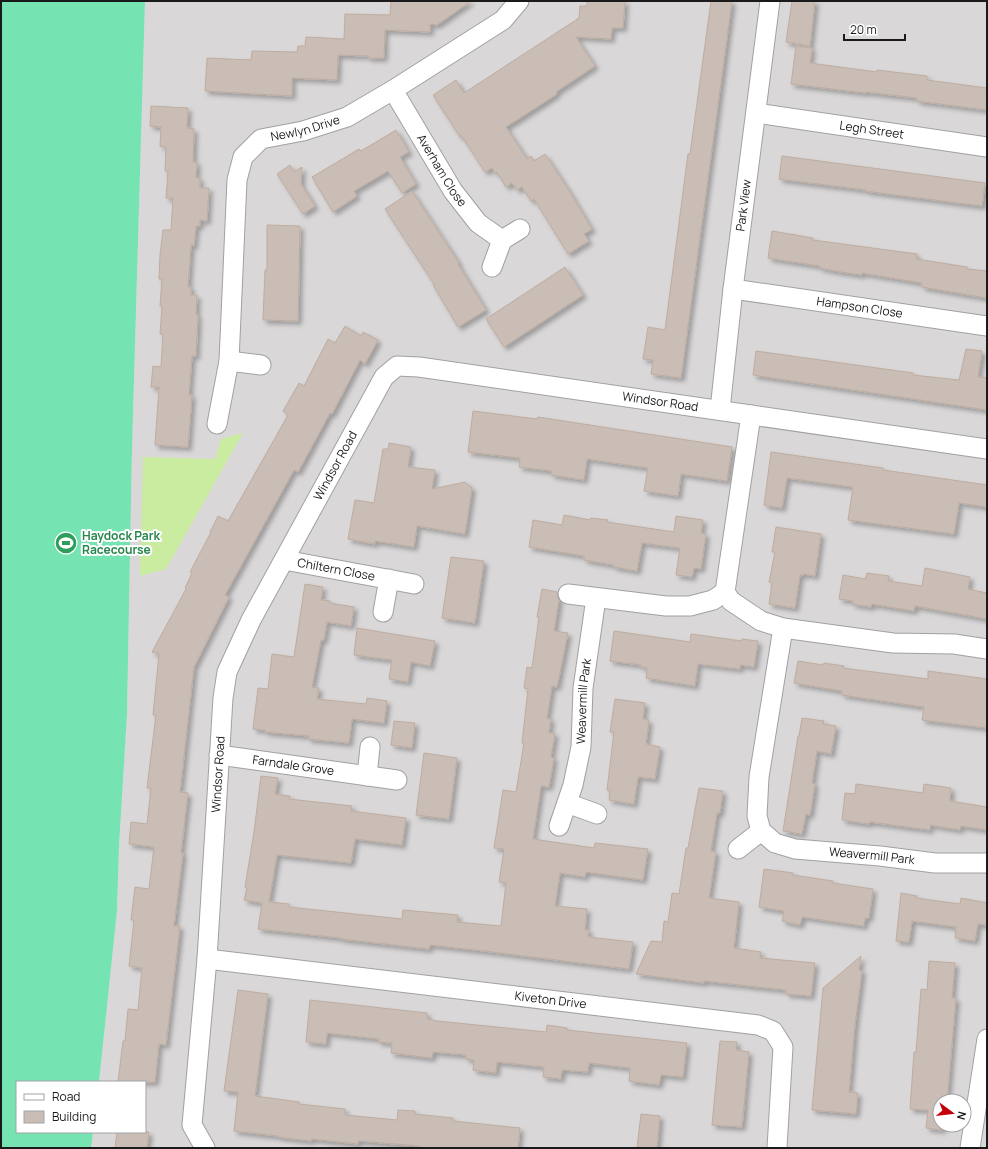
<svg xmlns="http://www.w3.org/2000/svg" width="988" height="1149" font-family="Manrope,sans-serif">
  <defs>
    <filter id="shadow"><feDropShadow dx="3.5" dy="3.5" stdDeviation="2" flood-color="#0004"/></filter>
  </defs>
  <rect width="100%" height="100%" fill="#ede7df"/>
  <!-- residential -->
  <path fill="#d9d7d7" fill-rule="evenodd" d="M145,1L987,2V1148H91L93,1132H145V1082H99L117,911L119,846L127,714L132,449ZM940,1101H964V1125H940Z"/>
  <!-- grass -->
  <polygon fill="#caeca0" points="243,433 166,569 140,576 143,457 215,459 221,439"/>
  <!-- pitch -->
  <polygon fill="#76e3b2" points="1,1 145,1 132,449 127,714 119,846 117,911 99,1082 17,1082 17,1132 93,1132 91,1148 1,1148"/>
  <!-- building -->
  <g fill="#c9bdb5" stroke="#bfaca0" filter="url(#shadow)">
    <polygon points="391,1 471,1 437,25 430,24 430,32 385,30 384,58 368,58 369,56 338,55 337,80 292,78 292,96 205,91 207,58 251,60 252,51 297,52 298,46 305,46 306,37 344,39 345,14 390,15"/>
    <polygon points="587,1 625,1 623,28 612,28 611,39 576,37 595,66 556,92 557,94 506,127 527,159 531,156 534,161 545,154 568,189 592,229 584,234 589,241 568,254 534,199 531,201 522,187 517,190 512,183 506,187 497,172 495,173 492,168 485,172 461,135 460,137 433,95 456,80 464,93 579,18 580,6 587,6"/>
    <polygon points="711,1 732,1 681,378 651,374 653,360 643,359 648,327 665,330 688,154 690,154"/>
    <polygon points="792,1 815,1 810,46 786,42"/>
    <polygon points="796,46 812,48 810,63 877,72 877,70 927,76 927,80 987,88 987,110 917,101 917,98 866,92 866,93 791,84"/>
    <polygon points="151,106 188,108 187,128 194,129 193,162 197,162 196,178 200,178 200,188 209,188 207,221 200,220 200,226 196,226 194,246 191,245 188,287 191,287 191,295 197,295 196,314 198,315 196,356 192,356 189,395 192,395 188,447 155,445 159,387 151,387 153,366 161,367 163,334 160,334 162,306 160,306 162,279 159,279 160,255 163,230 171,230 173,198 166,198 168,171 165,171 166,147 160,146 161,127 150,126"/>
    <polygon points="396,130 409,152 400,157 416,184 402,193 388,171 354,191 357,196 333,212 312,177 359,149 361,151"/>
    <polygon points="782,156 985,183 982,206 865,191 866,190 779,179"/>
    <polygon points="290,165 294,172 302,167 301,184 315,206 303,214 277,174"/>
    <polygon points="412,191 459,263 458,264 486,310 458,327 433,285 434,284 385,209"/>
    <polygon points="267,225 300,226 298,321 263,320 265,270 267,270"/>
    <polygon points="772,231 813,238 813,240 917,254 916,259 967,267 967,269 987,271 987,298 922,287 922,283 862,273 862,275 841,272 820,268 820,266 768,258"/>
    <polygon points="565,267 583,295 504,347 486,319"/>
    <polygon points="345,326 361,336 363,332 378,340 365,364 360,360 332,414 330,413 298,472 294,470 225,595 229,597 194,667 180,792 188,793 181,853 183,853 174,926 180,926 166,1045 159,1044 155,1082 118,1082 123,1041 125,1041 128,1009 138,1010 142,968 129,966 134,920 131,920 135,887 149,889 154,847 129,844 131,822 147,824 151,788 147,788 156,715 153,715 159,654 152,652 186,589 185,588 192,573 190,572 211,532 210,532 218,516 228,521 288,415 283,411 299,383 304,386 328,339 335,343"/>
    <polygon points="966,349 982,351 978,377 987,378 987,410 753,375 756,351 913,373 913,375 959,380"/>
    <polygon points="473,411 537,419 538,417 732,447 727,481 681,474 678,496 644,491 648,468 587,459 584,480 551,475 552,471 519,467 520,458 468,452"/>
    <polygon points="389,443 411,447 408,467 435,470 432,489 465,482 472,488 465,534 417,526 414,547 375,541 375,544 348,539 355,500 374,503 383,449 388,449"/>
    <polygon points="771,452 883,468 883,470 987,485 987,507 959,503 954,534 848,520 853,487 787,478 782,508 764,505"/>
    <polygon points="564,515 590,520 591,518 608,520 607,522 674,532 676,516 703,520 701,533 706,534 701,569 694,568 692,577 676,575 680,548 642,543 637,571 614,567 614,565 584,560 584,556 529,547 533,520 562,525"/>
    <polygon points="776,527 821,534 815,576 804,574 804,575 800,575 795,608 769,604 772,583 769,582 775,552 772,552"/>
    <polygon points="451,557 484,561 475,623 442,618"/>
    <polygon points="925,568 970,577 968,589 987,593 987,619 915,606 914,611 872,604 871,607 852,604 853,601 839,599 843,575 865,579 867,573 889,576 888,581 922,586"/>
    <polygon points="305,584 323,587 321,600 330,601 330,603 354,607 351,626 327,622 324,640 321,640 312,687 319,688 317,699 366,704 367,698 387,701 384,723 352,719 349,743 308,739 309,736 265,732 265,730 253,729 258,688 268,689 272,654 294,657"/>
    <polygon points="542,589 557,592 558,598 559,600 554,631 568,633 557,687 552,686 547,718 551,719 549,733 555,733 551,757 554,758 549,787 541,786 533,839 594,848 595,843 648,849 643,880 586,872 585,877 560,873 555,906 587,909 585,930 589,930 588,937 633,942 629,969 484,951 430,945 429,949 341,939 341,938 258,929 262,903 244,900 247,888 245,887 254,832 261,776 278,778 275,794 290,796 289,799 352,806 351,811 406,818 402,845 355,839 351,863 277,855 269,902 289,904 289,907 402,919 403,910 458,915 457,922 501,926 506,883 499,882 504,849 494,848 503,790 516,792 524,743 522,743 528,689 524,688 527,667 532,668 539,617 537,617"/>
    <polygon points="357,628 435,641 430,666 411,662 408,682 389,679 392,660 354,655"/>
    <polygon points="614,631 690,642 691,634 742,641 742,639 758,641 754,667 740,665 740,669 698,664 695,686 646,678 647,668 641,667 641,665 610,661"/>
    <polygon points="798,661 823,665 824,663 844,666 843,668 928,679 928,671 987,679 987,728 922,720 924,707 842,695 842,691 794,683"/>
    <polygon points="615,699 645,703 643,719 649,720 646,744 660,747 655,779 638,777 634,804 609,800 610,791 607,790 614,732 610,732"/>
    <polygon points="802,718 824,721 823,724 836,726 831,754 817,751 812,783 815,784 810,815 806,814 802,834 783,831 798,736 799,736"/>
    <polygon points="394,721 415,723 412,748 391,745"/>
    <polygon points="424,753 457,758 449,819 416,815"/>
    <polygon points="856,784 923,793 924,784 951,788 950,801 987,807 987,830 961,826 960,830 930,825 930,830 870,822 869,824 842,820 845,793 855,794"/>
    <polygon points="699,788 723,791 720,813 717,813 711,851 716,852 709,898 739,902 734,948 761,952 760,958 815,963 811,996 786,994 786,990 704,981 704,983 636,974 651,941 662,942 664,921 668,922 672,893 679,894 686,848 688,848"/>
    <polygon points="764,869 793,873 793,875 833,881 833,883 873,889 869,918 865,918 864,926 802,917 800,925 782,921 784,911 759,907"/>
    <polygon points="901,893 917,896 916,898 960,904 961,898 987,903 987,925 978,924 975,941 955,938 956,927 912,921 909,942 896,941"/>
    <polygon points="861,956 859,970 862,971 855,1024 849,1092 858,1093 856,1114 812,1110 823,988"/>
    <polygon points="929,961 955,963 952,998 956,998 947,1101 940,1101 940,1125 943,1125 942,1130 926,1128 928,1110 910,1109 914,1052 916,1052 921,989 927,990"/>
    <polygon points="238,990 268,994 255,1096 299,1102 299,1104 345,1109 345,1115 397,1120 398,1110 415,1111 415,1114 453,1118 453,1121 520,1128 518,1148 420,1148 420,1146 359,1141 358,1144 312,1139 311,1141 278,1137 278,1136 234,1131 238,1092 224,1091"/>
    <polygon points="310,1000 427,1013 427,1019 437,1021 546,1032 547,1025 567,1028 567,1030 687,1043 683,1077 661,1075 659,1085 629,1081 630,1068 589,1063 588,1072 562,1070 561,1079 543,1077 544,1067 497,1062 496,1073 473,1070 474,1060 466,1059 466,1055 433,1052 432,1058 391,1053 392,1043 378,1042 379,1039 327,1033 326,1044 306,1042"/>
    <polygon points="720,1041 737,1042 736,1050 749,1052 742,1127 712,1125"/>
    <polygon points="641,1114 660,1116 657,1148 637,1148"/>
    <polygon points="117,1132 149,1132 147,1148 115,1148"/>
  </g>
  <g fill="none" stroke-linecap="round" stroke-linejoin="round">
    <!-- minor casing -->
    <g stroke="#a1a1a1" stroke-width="21">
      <g id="minor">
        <path id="s1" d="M393,90L453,191L478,223L502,240"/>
        <path id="s2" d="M756,113L987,147"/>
        <polyline points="492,267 502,240 520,229"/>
        <path id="s3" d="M733,289L987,326"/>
        <polyline points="229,361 261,365"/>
        <path id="s4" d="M720,410L733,289L770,1"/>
        <polyline points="751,415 725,592 731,601 761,621 783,628 893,643 954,644 987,649"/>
        <path id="s5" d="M217,424L229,361L237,180L243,157L261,139L303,131L347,117L393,90L503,20L519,1"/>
        <path id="s6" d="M284,560L414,584"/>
        <polyline points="568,594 666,606 690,606 713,600 725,592"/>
        <polyline points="383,612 389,579"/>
        <path id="s7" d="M783,628L759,777L757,816L761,831L775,843L795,849L880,856L935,863H987"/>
        <path id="s8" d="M219,755L397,780"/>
        <polyline points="367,776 370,747"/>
        <polyline points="567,803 597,814"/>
        <path id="s9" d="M559,826L573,785L581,747L583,688L596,598"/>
        <polyline points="738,849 761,831"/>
        <path id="s10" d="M207,959L758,1025L773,1031L783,1047L777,1148"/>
        <path id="s11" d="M205,1148L192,1125L207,959L223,698L227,672L251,620L384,377L397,366L419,367L987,449"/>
        <polyline points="970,1148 987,1039"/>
      </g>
    </g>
    <!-- minor -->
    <use href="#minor" stroke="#fff" stroke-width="19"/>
  </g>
  <!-- icons -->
  <defs>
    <g id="stadium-disc" transform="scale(1.15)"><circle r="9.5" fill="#2e9e5b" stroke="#fff"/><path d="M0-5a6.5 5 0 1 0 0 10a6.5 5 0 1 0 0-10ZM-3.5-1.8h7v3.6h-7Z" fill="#fff"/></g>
  </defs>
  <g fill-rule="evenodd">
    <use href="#stadium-disc" x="66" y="543"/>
  </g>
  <g text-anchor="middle" stroke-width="4" stroke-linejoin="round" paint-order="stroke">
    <!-- street labels -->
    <g font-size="12" fill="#1a1a1a" stroke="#fff">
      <text dy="4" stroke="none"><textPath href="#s5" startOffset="340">Newlyn Drive</textPath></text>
      <text dy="4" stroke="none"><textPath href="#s2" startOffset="117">Legh Street</textPath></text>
      <text dy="4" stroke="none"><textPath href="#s1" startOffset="94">Averham Close</textPath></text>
      <text dy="4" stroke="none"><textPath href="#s4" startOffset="206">Park View</textPath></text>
      <text dy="4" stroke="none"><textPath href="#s3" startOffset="128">Hampson Close</textPath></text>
      <text dy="4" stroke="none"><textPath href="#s11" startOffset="1098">Windsor Road</textPath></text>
      <text dy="4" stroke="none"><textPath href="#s11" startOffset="714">Windsor Road</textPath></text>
      <text dy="4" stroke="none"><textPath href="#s6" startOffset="53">Chiltern Close</textPath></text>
      <text dy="4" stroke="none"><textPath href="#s9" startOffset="128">Weavermill Park</textPath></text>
      <text dy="4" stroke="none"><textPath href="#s8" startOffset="75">Farndale Grove</textPath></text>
      <text dy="4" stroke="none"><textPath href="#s11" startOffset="378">Windsor Road</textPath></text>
      <text dy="4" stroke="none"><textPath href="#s7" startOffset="322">Weavermill Park</textPath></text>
      <text dy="4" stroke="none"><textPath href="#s10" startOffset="346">Kiveton Drive</textPath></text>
    </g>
    <!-- leisure labels -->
    <g font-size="12" font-weight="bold" fill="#27864d" stroke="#fff" text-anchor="start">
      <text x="82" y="540">Haydock Park<tspan x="82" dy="14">Racecourse</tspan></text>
    </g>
  </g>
  <!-- border -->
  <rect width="988" height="1149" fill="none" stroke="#1a1a1a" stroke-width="4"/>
  <!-- legend -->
  <rect x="16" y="1081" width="130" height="52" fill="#ffffff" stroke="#a3a3a3"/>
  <rect x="24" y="1094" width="20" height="6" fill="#ffffff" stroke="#a3a3a3"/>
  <text x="52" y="1101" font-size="12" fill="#1a1a1a">Road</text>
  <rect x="24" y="1111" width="20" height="12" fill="#c9bdb5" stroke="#a3a3a3"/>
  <text x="52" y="1121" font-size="12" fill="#1a1a1a">Building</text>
  <!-- north arrow -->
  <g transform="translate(952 1113) rotate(105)"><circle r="19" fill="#ffffff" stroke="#a3a3a3"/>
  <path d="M0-3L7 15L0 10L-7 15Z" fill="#c5000b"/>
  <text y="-6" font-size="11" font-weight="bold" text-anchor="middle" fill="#1a1a1a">N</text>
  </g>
  <!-- scale -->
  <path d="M844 34v6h61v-6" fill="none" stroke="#1a1a1a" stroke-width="2"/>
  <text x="850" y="34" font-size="12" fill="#1a1a1a" stroke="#ffffff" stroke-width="3" paint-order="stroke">20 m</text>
</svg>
